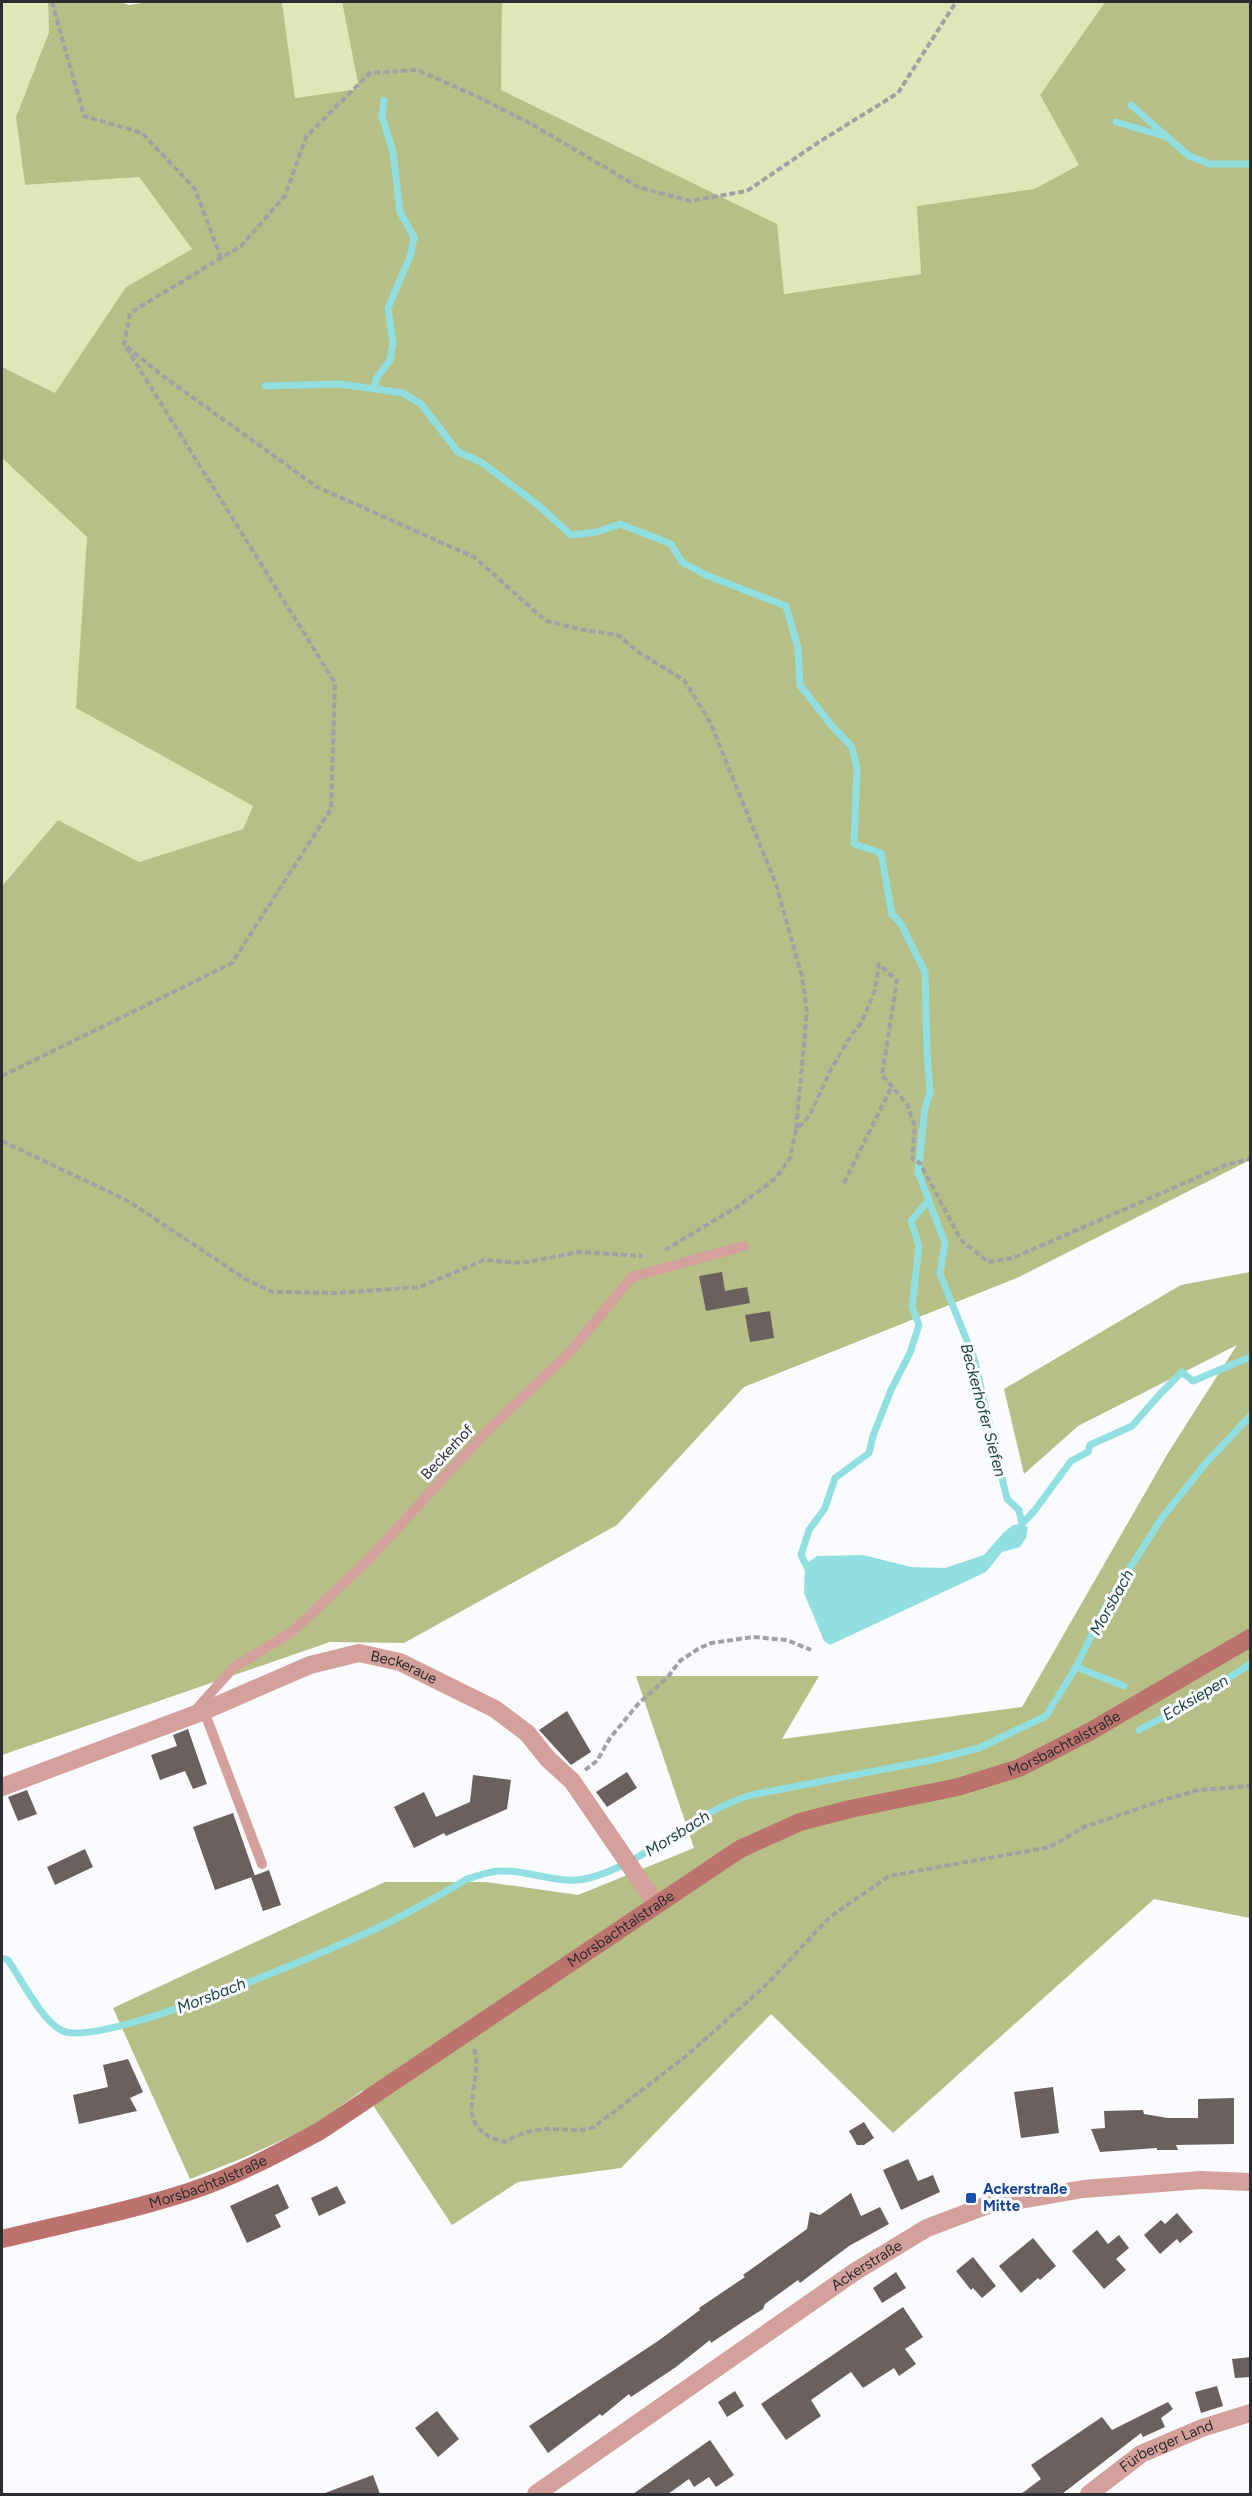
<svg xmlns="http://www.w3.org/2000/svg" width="1252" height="2496" font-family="Figtree,sans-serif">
  <rect width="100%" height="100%" fill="#fafbfe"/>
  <!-- green -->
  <g fill="#dfe7b9">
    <polygon points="2,2 48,2 49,32 16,117 25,185 139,177 192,249 126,287 55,394 2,367"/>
    <polygon points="282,2 342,2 359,90 294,98"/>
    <polygon points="502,2 1105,2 1040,95 1079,165 1034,189 918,206 921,274 784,294 501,90"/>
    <polygon points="2,458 87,537 77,708 253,806 243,829 139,862 58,820 2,886"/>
  </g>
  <!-- forest -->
  <g fill="#b5bf86">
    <polygon points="48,2 119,2 129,5 149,2 282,2 295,98 359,89 342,2 502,2 501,90 777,224 784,294 921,274 917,206 1034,189 1079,165 1040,95 1105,2 1250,2 1250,1160 1019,1277 744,1387 617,1525 404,1643 330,1642 2,1755 2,886 58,820 139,862 243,829 253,806 76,708 87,537 2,458 2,367 55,393 126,287 192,249 139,177 25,185 16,117 49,32"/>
    <polygon points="1250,1272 1250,1918 1154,1899 893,2133 771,2014 621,2168 518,2182 452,2225 363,2090 313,2126 243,2158 190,2179 113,2008 385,1882 486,1882 578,1895 694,1848 636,1676 819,1676 782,1739 1022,1707 1168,1453 1237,1345 1078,1426 1024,1474 1004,1389 1181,1285"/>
  </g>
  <!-- water -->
  <polygon fill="#91dfe0" points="1022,1524 1028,1527 1026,1538 1020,1547 1002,1552 986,1572 830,1645 824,1641 804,1593 805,1564 817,1556 863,1555 911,1567 945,1568 984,1555 1003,1533 1013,1525"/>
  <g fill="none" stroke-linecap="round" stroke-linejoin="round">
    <!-- stream -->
    <g stroke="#91dfe0" stroke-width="7">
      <polyline points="1131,105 1165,135"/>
      <polyline points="1116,122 1167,137 1189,156 1210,164 1250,164"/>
      <polyline points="265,386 340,384 403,393 421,404 458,452 481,462 538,505 571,535 597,532 620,524 671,544 682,562 706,575 786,606 798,648 800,685 831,725 852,747 857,768 854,844 881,853 892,914 901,924 925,972 927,1051 930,1092 925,1108 918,1172 945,1243 940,1274 974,1358 1007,1499 1019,1510 1022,1524 1035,1510 1071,1461 1088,1452 1090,1445 1132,1426 1160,1394 1182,1372 1193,1381 1250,1357"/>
      <polyline points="375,388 376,379 390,360 393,343 388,308 411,254 414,237 400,212 393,152 382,116 384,100"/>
      <polyline points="809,1571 801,1555 809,1530 825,1508 835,1478 869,1453 873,1436 891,1390 910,1353 919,1325 912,1307 919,1246 911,1221 929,1200"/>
      <polyline points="1076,1667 1124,1686"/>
      <polyline points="1139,1730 1190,1703 1250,1664"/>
      <path d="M2,1958L8,1960C21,1979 43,2023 63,2031C103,2048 327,1951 375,1929C407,1914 437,1897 467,1879C477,1876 487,1872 498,1871C528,1869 559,1886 589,1878C648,1862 692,1813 751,1795L932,1760L979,1748L1046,1716L1076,1667L1106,1606L1161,1519L1206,1463L1250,1416"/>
    </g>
  </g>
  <!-- building -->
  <g fill="#6a615f">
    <polygon points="722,1272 725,1291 747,1287 750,1303 706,1311 699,1276"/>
    <polygon points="770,1311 774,1338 750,1342 745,1315"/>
    <polygon points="567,1711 591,1752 571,1765 539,1730"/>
    <polygon points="188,1729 207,1784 193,1789 185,1771 160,1780 151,1755 177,1746 173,1735"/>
    <polygon points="627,1772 637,1788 607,1807 596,1792"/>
    <polygon points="473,1775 511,1780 507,1809 446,1836 444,1833 414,1848 394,1807 424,1792 436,1817 470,1802"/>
    <polygon points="27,1790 37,1814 18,1821 8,1797"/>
    <polygon points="233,1813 255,1876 215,1890 193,1827"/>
    <polygon points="85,1849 93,1867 55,1885 47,1867"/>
    <polygon points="269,1870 281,1905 263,1911 251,1877"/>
    <polygon points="128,2059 143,2092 130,2098 137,2111 79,2124 73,2095 108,2087 103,2065"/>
    <polygon points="1053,2087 1059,2133 1021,2138 1014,2092"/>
    <polygon points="1234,2098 1234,2144 1176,2145 1178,2150 1157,2150 1157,2148 1100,2152 1091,2129 1105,2128 1104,2111 1143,2110 1144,2114 1168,2118 1198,2118 1198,2099"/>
    <polygon points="864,2122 874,2138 864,2145 857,2145 849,2131"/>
    <polygon points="908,2159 918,2181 933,2175 940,2192 901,2210 883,2170"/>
    <polygon points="278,2184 289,2208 275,2215 281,2227 247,2243 230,2206"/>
    <polygon points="337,2186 346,2203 319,2216 311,2198"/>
    <polygon points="851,2193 861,2216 880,2207 889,2224 849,2246 800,2283 798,2280 765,2304 763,2309 744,2321 711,2343 710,2340 676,2367 631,2397 629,2394 602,2416 600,2414 548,2453 529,2426 658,2341 700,2310 699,2308 745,2277 743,2275 807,2229 810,2212 820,2215"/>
    <polygon points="1177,2213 1193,2232 1180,2243 1177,2239 1160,2254 1144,2235 1161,2220 1165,2224"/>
    <polygon points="1097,2230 1108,2244 1119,2235 1129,2248 1116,2259 1126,2270 1104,2289 1072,2251"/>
    <polygon points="1033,2238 1056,2266 1040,2280 1038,2278 1021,2293 999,2266"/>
    <polygon points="973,2257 996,2286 982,2298 973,2288 971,2290 956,2271"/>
    <polygon points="896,2272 906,2288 882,2303 873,2288"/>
    <polygon points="903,2307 923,2337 905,2349 916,2364 899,2376 894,2368 863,2388 851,2372 811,2400 821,2416 786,2440 761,2404"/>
    <polygon points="1251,2357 1251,2377 1235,2378 1232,2359"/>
    <polygon points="1217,2386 1223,2406 1201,2413 1195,2392"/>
    <polygon points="735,2391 744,2406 727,2417 718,2402"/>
    <polygon points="1168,2402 1173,2409 1161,2418 1165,2427 1143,2437 1141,2433 1062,2494 1021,2494 1041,2479 1031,2465 1102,2417 1112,2430"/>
    <polygon points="437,2411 459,2439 438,2457 415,2428"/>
    <polygon points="710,2440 734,2475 716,2487 709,2477 694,2487 689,2479 668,2494 633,2494"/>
    <polygon points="373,2475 380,2494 325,2494 325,2493"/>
  </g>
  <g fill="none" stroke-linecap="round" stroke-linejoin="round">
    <!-- path -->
    <g stroke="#a0a1a4" stroke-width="4" stroke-dasharray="6 3" stroke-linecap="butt">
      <polyline points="52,2 84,116 142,133 195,189 221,258"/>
      <polyline points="127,347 163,376 317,487 474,557 546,621 584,630 618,635 641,654 684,680 710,722 776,884 802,977 807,1011 796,1130"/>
      <polyline points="2,1076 232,963 331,809 335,683 124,344 130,313 241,246 285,196 306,137 370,73 417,70 474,95 535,126 638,187 690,201 747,191 819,142 898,93 956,2"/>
      <polyline points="2,1141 128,1201 247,1280 273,1292 336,1293 420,1287 484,1260 522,1263 579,1252 643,1256"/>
      <polyline points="844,1183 892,1086"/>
      <polyline points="665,1250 740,1205 776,1178 790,1158 796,1130 810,1115 830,1071 852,1034 862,1022 875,990 879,964 897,981 882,1075 907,1104 915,1126 912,1159 920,1163 961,1240 988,1262 1013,1258 1228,1164 1250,1159"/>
      <polyline points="585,1770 597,1761 610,1738 639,1703 667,1678 680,1661 698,1649 711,1643 753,1637 787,1640 811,1650"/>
      <path d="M474,2049C486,2082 446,2128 505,2142C517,2135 533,2129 546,2129C565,2128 574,2133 594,2127L685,2057L766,1985L830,1917L889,1876L1050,1847L1084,1827L1167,1799L1199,1790L1250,1786"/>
    </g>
    <!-- lane -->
    <g stroke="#d4a09b" stroke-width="10">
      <polyline points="204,1711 262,1864"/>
      <polyline points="193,1713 233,1668 293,1631 368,1560 483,1435 571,1351 632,1277 744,1246"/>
    </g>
    <!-- street -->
    <g stroke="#d4a09b" stroke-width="18">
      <path id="s1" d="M2,1787L204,1711L310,1665L359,1653L400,1662L495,1709L527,1733L548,1759L572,1781L657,1905"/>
      <path id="s2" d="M536,2494L856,2271L927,2228L985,2206L1083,2189L1201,2180L1250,2182"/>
      <path id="s3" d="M1089,2494L1141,2454L1202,2428L1250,2413"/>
    </g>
    <!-- secondary -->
    <path stroke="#bc736e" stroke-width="18" id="s4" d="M2,2239C63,2224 127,2212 188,2192C234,2177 277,2154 320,2131L740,1849L800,1822L850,1809L958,1787L1019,1768L1091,1731L1250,1638"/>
  </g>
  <!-- markers -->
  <rect fill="#1a4fb4" stroke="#fafbfe" stroke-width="2" x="965" y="2192" width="12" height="12" rx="3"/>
  <g text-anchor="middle" stroke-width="6" stroke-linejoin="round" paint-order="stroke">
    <!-- street labels -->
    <g font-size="15" fill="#2c2d30" stroke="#fafbfe">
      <text transform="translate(447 1452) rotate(-47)" y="5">Beckerhof</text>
      <text dy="5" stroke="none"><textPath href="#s1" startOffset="429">Beckeraue</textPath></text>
      <text dy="5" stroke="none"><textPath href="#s4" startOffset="1186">Morsbachtalstraße</textPath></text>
      <text dy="5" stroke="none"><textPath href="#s4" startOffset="700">Morsbachtalstraße</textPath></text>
      <text dy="5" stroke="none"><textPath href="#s4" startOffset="214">Morsbachtalstraße</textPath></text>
      <text dy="5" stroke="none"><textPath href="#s2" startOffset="402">Ackerstraße</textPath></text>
      <text dy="5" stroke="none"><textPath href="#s3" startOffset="92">Fürberger Land</textPath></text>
    </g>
    <!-- transit labels -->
    <g font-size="15" font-weight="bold" fill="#164399" stroke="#fafbfe" text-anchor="start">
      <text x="983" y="2194">Ackerstraße<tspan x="983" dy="17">Mitte</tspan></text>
    </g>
    <!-- water labels -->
    <g font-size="16" font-style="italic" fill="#193f3f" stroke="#fafbfe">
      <text transform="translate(984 1410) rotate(75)" y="6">Beckerhofer Siefen</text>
      <text transform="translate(1111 1602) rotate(-61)" y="6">Morsbach</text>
      <text transform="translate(1195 1697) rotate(-31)" y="6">Ecksiepen</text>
      <text transform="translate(677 1833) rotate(-32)" y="6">Morsbach</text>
      <text transform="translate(211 1995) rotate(-21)" y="6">Morsbach</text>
    </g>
  </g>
  <!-- border -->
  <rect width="1252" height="2496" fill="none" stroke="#2c2d30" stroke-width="6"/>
</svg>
